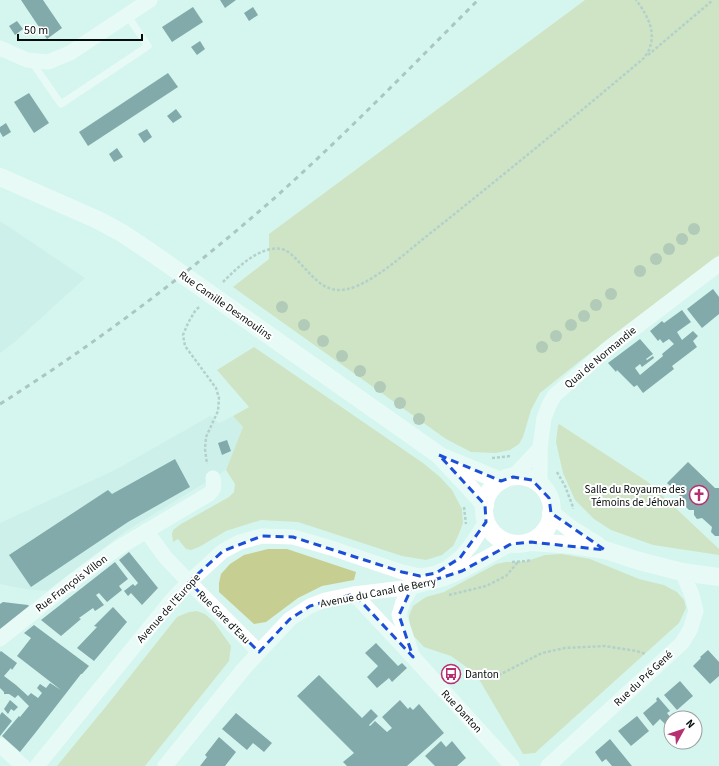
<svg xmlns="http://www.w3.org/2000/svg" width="719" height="766" font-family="'Source Sans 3',sans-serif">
  <rect width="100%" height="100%" fill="#d6f5ef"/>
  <!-- built -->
  <g fill="#c3ebe4">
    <polygon points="0,221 85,278 16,341 0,353"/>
    <polygon points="210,416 219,423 233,416 243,427 226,470 126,531 47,591 24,589 0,584 0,523 115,470"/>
  </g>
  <!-- green -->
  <g fill="#c7ce91">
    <polygon points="585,0 719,0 719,255 580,361 540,393 531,410 523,437 519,444 510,450 496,453 471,452 446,439 233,287 269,259 269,234"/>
    <polygon points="254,347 423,463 440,477 452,490 462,509 463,523 458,536 453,546 442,555 426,560 402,556 298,522 261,520 226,531 199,547 191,550 186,549 178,539 173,542 172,534 173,530 181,524 229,497 234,492 235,484 226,470 243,427 233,416 249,407 217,370"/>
    <polygon points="559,424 648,482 719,549 719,555 653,545 611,530 594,519 575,500 563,473 556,442 558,426"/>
    <polygon points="268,549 287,549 356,572 354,580 322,586 298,598 266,622 254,624 219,592 219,583 221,574 230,564 244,555"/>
    <polygon points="562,554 590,559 639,579 664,585 677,592 684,600 686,608 679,623 535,753 523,754 480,681 472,671 451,656 424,647 410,632 409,616 413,606 420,601 426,597 444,592 496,564 506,562 527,561 545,555"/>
    <polygon points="197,611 205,614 214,622 231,646 229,661 145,766 57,766 108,704 177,617 189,612"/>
  </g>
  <!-- building -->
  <g fill="#1d4e5a">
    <polygon points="21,0 43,0 62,28 47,39"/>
    <polygon points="220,0 236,0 225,8"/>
    <polygon points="193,7 203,22 172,42 162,27"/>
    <polygon points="253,7 258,15 249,21 244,13"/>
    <polygon points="17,21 23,29 15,35 9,26"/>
    <polygon points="200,41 205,49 197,55 191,47"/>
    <polygon points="168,73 178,87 88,146 79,132"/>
    <polygon points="29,93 49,123 34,133 14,102"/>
    <polygon points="176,109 182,117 173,123 167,116"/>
    <polygon points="6,123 11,132 3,137 0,132 0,127"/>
    <polygon points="147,129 152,137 144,143 138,134"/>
    <polygon points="117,148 123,157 114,162 109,154"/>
    <polygon points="713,289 719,297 719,314 702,328 687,309"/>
    <polygon points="682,310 691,322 677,332 682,340 693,331 698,336 693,341 697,347 672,366 674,369 643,393 637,385 634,387 617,370 616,372 608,363 640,339 653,354 646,359 647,360 653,356 654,358 642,367 640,364 635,368 640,375 663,356 662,354 674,344 669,339 663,343 660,339 658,341 650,331 662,321 664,323"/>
    <polygon points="227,440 231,451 222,455 218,443"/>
    <polygon points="175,459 190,487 128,522 31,587 9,555 108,490 112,494"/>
    <polygon points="688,462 715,488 719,488 719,536 715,536 711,532 712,527 702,518 697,519 694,515 694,510 689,510 685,506 685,501 667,483"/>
    <polygon points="129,552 158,588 142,605 131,593 128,596 124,591 133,584 135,586 138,583 119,560"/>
    <polygon points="115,562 128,579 119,586 122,590 107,602 99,593 96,595 104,605 95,611 93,608 79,618 81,619 61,636 41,620"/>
    <polygon points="3,602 28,605 29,606 0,629 0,604"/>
    <polygon points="113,607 127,622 94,661 77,648 97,627 94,626"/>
    <polygon points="34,625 89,666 82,674 81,674 36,732 20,752 2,736 19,716 20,717 29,706 18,695 15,698 9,694 4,694 4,692 0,688 0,652 1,651 17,663 12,670 11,668 4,676 16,685 28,696 31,693 38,698 42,693 37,688 40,684 46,688 50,683 61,690 17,656 31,638 24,633"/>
    <polygon points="376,643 398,666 402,663 407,668 392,682 389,678 377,688 367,677 378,666 365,653"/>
    <polygon points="708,650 719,662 719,676 710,684 693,666 701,658 700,657"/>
    <polygon points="319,675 362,718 371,709 378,716 369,725 370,726 375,721 387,732 392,728 382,717 400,700 408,709 410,707 413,710 419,704 444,733 407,766 347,766 343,762 354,753 297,696"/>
    <polygon points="680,681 693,696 677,710 664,695"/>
    <polygon points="658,697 670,711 667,713 671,718 671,721 666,725 660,719 653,726 643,713 657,701 656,699"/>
    <polygon points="10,700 18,707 14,711 11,709 8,714 4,709"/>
    <polygon points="2,712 12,721 0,736 0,715"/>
    <polygon points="236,713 272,743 264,752 253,743 247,750 222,729"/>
    <polygon points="637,716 649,731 631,746 618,731"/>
    <polygon points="219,737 236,752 225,766 200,766 207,757 205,755"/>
    <polygon points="610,739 632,766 612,766 606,759 602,762 595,752"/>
    <polygon points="441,741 446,747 452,741 466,758 457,766 435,766 425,756"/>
  </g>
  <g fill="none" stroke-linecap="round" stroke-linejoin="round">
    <!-- path -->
    <g stroke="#8ca39f" stroke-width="2.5" stroke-dasharray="3 2" stroke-linecap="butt">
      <polyline points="648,55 713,0"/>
      <path d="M223,282C237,268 260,245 282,249C289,251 294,257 299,262C317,281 328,298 357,286C375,278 390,266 405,254C419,242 433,231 447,220C513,167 579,113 644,58C646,55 649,51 650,47C656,30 646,13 636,0"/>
      <polyline points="199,307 195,311 188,323 183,335 185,346 216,388 219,398 218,411 206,437 205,449 207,464"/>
      <polyline points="492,458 511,456"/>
      <polyline points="557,472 565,486 573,507 573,509"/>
      <polyline points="464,507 466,524"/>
      <polyline points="512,562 527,561 531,560"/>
      <polyline points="449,595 486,586 506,576 518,562"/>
      <polyline points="474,678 492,678 501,674 542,653 565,648 605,646 636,651 646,654"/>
    </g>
    <!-- service -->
    <polyline stroke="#fff" stroke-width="7" points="31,61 61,104 148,46 127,15"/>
    <!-- minor -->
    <g stroke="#fff" stroke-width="15">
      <polyline points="0,48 27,60 48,62 70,53 150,0"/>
      <polyline points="513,477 540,448"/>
      <polyline points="540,485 540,448 544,418 550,403 555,395 606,350 719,264"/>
      <polyline points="146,531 166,558 189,582 259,652"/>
      <polyline points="354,594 413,657 512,766"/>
      <path d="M0,639L73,581L118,548L209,494C215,488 214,487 213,478"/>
      <polyline points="411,651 399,615 403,602 412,587"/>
      <polyline points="0,745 23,766"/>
      <polyline points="37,766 171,601 189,582 223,551 240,542 262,536 293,537 331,548 402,572 420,576 436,573 447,568 460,558 471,545 486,522"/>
      <polyline points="165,766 242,671 259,652 290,619 310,606 325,600 354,594 412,587 443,579 462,571 511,544"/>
      <polyline points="548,766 682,643 690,630 696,611 692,595 682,572"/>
    </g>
    <!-- tertiary -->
    <g stroke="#fff" stroke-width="18">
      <polyline points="0,177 98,220 122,233 152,253 439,455 469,487 485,505"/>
      <polyline points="445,458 501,481"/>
      <circle cx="518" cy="510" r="34"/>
      <polyline points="551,513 571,529 597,545"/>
      <polyline points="531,542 574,545 605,550 639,561 682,572 719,577"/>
    </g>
    <!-- rail -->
    <path stroke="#778c88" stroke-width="3" stroke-dasharray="5 5" stroke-linecap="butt" d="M0,404C95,344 185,276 270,202C342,138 410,68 478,0"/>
  </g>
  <!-- trees -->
  <g fill="#879777">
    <circle cx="694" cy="229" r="6"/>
    <circle cx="682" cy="239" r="6"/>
    <circle cx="669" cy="249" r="6"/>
    <circle cx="656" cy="259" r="6"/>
    <circle cx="640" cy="271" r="6"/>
    <circle cx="611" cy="294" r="6"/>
    <circle cx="596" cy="305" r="6"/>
    <circle cx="282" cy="307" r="6"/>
    <circle cx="584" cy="316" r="6"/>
    <circle cx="304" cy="325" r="6"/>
    <circle cx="571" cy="325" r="6"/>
    <circle cx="556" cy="336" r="6"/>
    <circle cx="323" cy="341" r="6"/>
    <circle cx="542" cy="347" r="6"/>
    <circle cx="342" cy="356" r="6"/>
    <circle cx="360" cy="371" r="6"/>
    <circle cx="380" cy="387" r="6"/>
    <circle cx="400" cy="403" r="6"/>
    <circle cx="419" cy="419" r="6"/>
  </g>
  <!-- marked area -->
  <path d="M0 0H719V766H0ZM439,455L501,481L513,477L532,480L549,498L551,513L605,550L531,542L511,544L462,571L412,587L399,615L413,657L354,594L310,606L290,619L259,652L189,582L223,551L262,536L293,537L402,572L420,576L436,573L460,558L486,522L485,505Z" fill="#d6f5ef" fill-opacity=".55" fill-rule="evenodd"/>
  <path fill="none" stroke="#1d4ed8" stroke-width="3" stroke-dasharray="8 5" stroke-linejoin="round" d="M439,455L501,481L513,477L532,480L549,498L551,513L605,550L531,542L511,544L462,571L412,587L399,615L413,657L354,594L310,606L290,619L259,652L189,582L223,551L262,536L293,537L402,572L420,576L436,573L460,558L486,522L485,505Z"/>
  <!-- icons -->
  <defs>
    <g id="church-ring" transform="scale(1)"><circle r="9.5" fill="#fff" stroke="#b62f70" stroke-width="1.5"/><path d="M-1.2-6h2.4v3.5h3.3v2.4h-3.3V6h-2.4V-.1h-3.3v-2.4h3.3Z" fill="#b62f70"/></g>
    <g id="bus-ring" transform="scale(1)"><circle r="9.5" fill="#fff" stroke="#b62f70" stroke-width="1.5"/><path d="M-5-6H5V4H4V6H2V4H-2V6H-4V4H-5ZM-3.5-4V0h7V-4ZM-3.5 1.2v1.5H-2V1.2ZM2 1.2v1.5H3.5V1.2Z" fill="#b62f70"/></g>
  </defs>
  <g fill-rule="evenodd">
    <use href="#church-ring" x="699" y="495"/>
    <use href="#bus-ring" x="451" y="674"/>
  </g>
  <g text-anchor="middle" stroke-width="4" stroke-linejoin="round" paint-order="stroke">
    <!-- street labels -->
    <g font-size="11" fill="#050e0c" stroke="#fff">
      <text transform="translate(226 305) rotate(35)" y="4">Rue Camille Desmoulins</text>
      <text transform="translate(600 357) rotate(-40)" y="4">Quai de Normandie</text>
      <text transform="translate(71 583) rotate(-37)" y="4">Rue François Villon</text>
      <text transform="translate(378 592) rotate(-11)" y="4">Avenue du Canal de Berry</text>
      <text transform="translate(168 608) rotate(-48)" y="4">Avenue de l'Europe</text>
      <text transform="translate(224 617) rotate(45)" y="4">Rue Gare d'Eau</text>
      <text transform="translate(643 678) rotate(-43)" y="4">Rue du Pré Gené</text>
      <text transform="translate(462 711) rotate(47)" y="4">Rue Danton</text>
    </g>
    <!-- poi labels -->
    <g font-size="11" fill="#050e0c" stroke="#fff" text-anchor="end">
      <text x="685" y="493">Salle du Royaume des<tspan x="685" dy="13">Témoins de Jéhovah</tspan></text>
      <text x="465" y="678" text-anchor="start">Danton</text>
    </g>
  </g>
  <!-- north arrow -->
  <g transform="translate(683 730) rotate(50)"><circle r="19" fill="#ffffff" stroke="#9b9f9e"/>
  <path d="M0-3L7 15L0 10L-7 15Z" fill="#b62f70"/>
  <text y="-6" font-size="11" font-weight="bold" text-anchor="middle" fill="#050e0c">N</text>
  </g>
  <!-- scale -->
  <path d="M18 34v6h124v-6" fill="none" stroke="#050e0c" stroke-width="2"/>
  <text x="24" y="34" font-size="12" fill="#050e0c" stroke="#ffffff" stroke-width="3" paint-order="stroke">50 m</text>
</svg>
